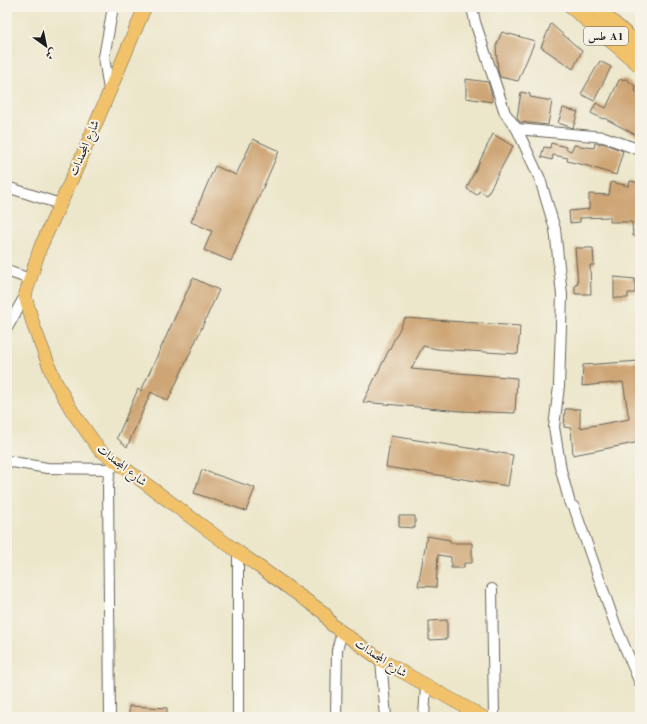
<svg xmlns="http://www.w3.org/2000/svg" width="647" height="724" font-family="'Old Standard TT',Amiri,serif">
  <rect width="100%" height="100%" fill="#f7f3e8"/>
  <filter id="ink" filterUnits="userSpaceOnUse"><feTurbulence type="fractalNoise" baseFrequency=".025" numOctaves="2"/><feDisplacementMap in="SourceGraphic" scale="8" xChannelSelector="R" yChannelSelector="G"/><feConvolveMatrix kernelMatrix="1 2 1 2 8 2 1 2 1" color-interpolation-filters="sRGB"/></filter>
  <filter id="wash" filterUnits="userSpaceOnUse"><feTurbulence type="fractalNoise" baseFrequency=".012" numOctaves="4" result="noise"/><feDisplacementMap in="SourceGraphic" scale="16" xChannelSelector="R" yChannelSelector="G"/><feGaussianBlur stdDeviation="0.9" result="paint"/><feColorMatrix in="noise" values="0 0 0 0 0 0 0 0 0 0 0 0 0 0 0 0 0 1.4 0 .05"/><feComposite in="paint" operator="in"/></filter>
  <g filter="url(#wash)">
    <rect width="100%" height="100%" fill="#ece6ca"/>
    <g id="blocks">
      <!-- building -->
      <g fill="#cea575">
        <polygon points="551,24 582,51 573,69 541,47"/>
        <polygon points="502,32 535,41 518,81 500,77 498,71 496,46"/>
        <polygon points="600,61 611,67 594,101 581,94"/>
        <polygon points="466,79 488,82 492,95 492,102 466,98"/>
        <polygon points="626,79 636,87 635,91 640,94 640,137 604,118 603,119 591,113 596,103 606,108 619,80"/>
        <polygon points="521,92 530,94 530,97 552,101 548,125 520,122 517,118"/>
        <polygon points="563,108 578,112 573,128 558,123"/>
        <polygon points="493,134 513,146 487,195 479,191 477,195 467,189 468,185"/>
        <polygon points="253,139 279,151 231,261 204,250 212,231 191,222 215,166 236,175"/>
        <polygon points="551,143 566,147 566,149 571,151 574,145 594,148 595,143 603,143 623,151 616,175 588,166 567,161 568,158 553,155 552,160 541,157 544,147 550,148"/>
        <polygon points="630,181 640,183 640,237 633,236 632,222 610,222 610,217 580,218 580,222 570,223 569,211 589,209 589,194 609,195 611,182 629,186"/>
        <polygon points="575,248 593,248 594,265 590,265 591,294 575,294 575,285 578,284"/>
        <polygon points="614,277 635,279 635,293 628,293 628,298 614,298"/>
        <polygon points="193,278 219,290 168,401 151,392 127,447 117,438 138,389 141,391"/>
        <polygon points="405,318 520,326 518,354 437,349 423,346 411,369 517,378 515,413 461,411 363,402"/>
        <polygon points="640,361 640,442 573,455 571,428 564,427 565,409 580,409 580,428 629,419 623,382 582,386 583,365"/>
        <polygon points="391,436 513,455 508,486 386,467"/>
        <polygon points="202,470 255,488 246,511 194,493"/>
        <polygon points="399,516 415,516 415,528 399,527"/>
        <polygon points="427,536 450,540 450,543 472,543 472,563 464,563 464,568 451,568 451,557 438,555 436,587 418,586"/>
        <polygon points="447,620 447,639 429,640 429,621"/>
        <polygon points="129,706 167,708 167,717 129,717"/>
      </g>
    </g>
  </g>
  <g filter="url(#ink)">
    <use href="#blocks" fill-opacity="0" stroke="#656359" stroke-width="1"/>
    <g fill="none" stroke-linecap="round" stroke-linejoin="round">
      <!-- minor casing -->
      <g stroke="#656359" stroke-width="12">
        <g id="minor">
          <polyline points="472,7 475,22 505,113 517,129 540,179 555,229 562,295 559,386 554,427 561,470 570,504 574,507 615,624 640,683"/>
          <polyline points="109,90 104,57 113,7"/>
          <polyline points="517,129 604,137 640,150"/>
          <polyline points="7,187 60,204"/>
          <polyline points="7,271 30,279"/>
          <polyline points="7,328 25,296"/>
          <polyline points="7,461 47,468 110,469"/>
          <polyline points="492,589 494,717"/>
          <polyline points="381,660 386,717"/>
          <polyline points="110,717 108,484 110,469 118,463"/>
          <polyline points="238,717 238,552"/>
          <polyline points="336,717 337,650 342,632"/>
          <polyline points="424,717 426,685"/>
        </g>
      </g>
      <!-- major casing -->
      <g stroke="#656359" stroke-width="14">
        <polyline id="major" points="145,7 80,161 40,248 25,296 34,327 55,381 72,411 99,449 220,539 324,613 332,625 381,660 483,717"/>
      </g>
      <!-- highway casing -->
      <g stroke="#656359" stroke-width="16">
        <g id="highway">
          <polyline points="572,7 640,65"/>
          <polyline points="595,7 640,47"/>
        </g>
      </g>
      <!-- minor -->
      <use href="#minor" stroke="#fff" stroke-width="10"/>
      <!-- major -->
      <use href="#major" stroke="#f2c26a" stroke-width="13"/>
      <!-- highway -->
      <use href="#highway" stroke="#f2c26a" stroke-width="15"/>
    </g>
  </g>
  <g text-anchor="middle" stroke-width="4" stroke-linejoin="round" paint-order="stroke">
    <!-- shield labels -->
    <rect fill="#f7f3e8" stroke="#5e5c59" stroke-width="1" x="584" y="27" width="44" height="18" rx="3"/>
    <g font-size="11" font-weight="bold" fill="#1c1c1c">
      <text x="606" y="40">طس A1</text>
    </g>
    <!-- street labels -->
    <g font-size="12" fill="#1c1c1c" stroke="#f7f3e8">
      <text transform="translate(84 148) rotate(-67)" y="4">شارع المجمدات</text>
      <text transform="translate(122 465) rotate(38)" y="4">شارع المجمدات</text>
      <text transform="translate(381 658) rotate(33)" y="4">شارع المجمدات</text>
    </g>
  </g>
  <!-- margin -->
  <rect width="647" height="724" fill="none" stroke="#f7f3e8" stroke-width="24"/>
  <!-- north arrow -->
  <g transform="translate(46 46) rotate(147)" stroke="#f7f3e8" stroke-width="3" paint-order="stroke">
  <path d="M0-3L7 15L0 10L-7 15Z" fill="#1c1c1c"/>
  <text y="-6" font-size="11" font-weight="bold" text-anchor="middle" fill="#1c1c1c">ش</text>
  </g>
</svg>
